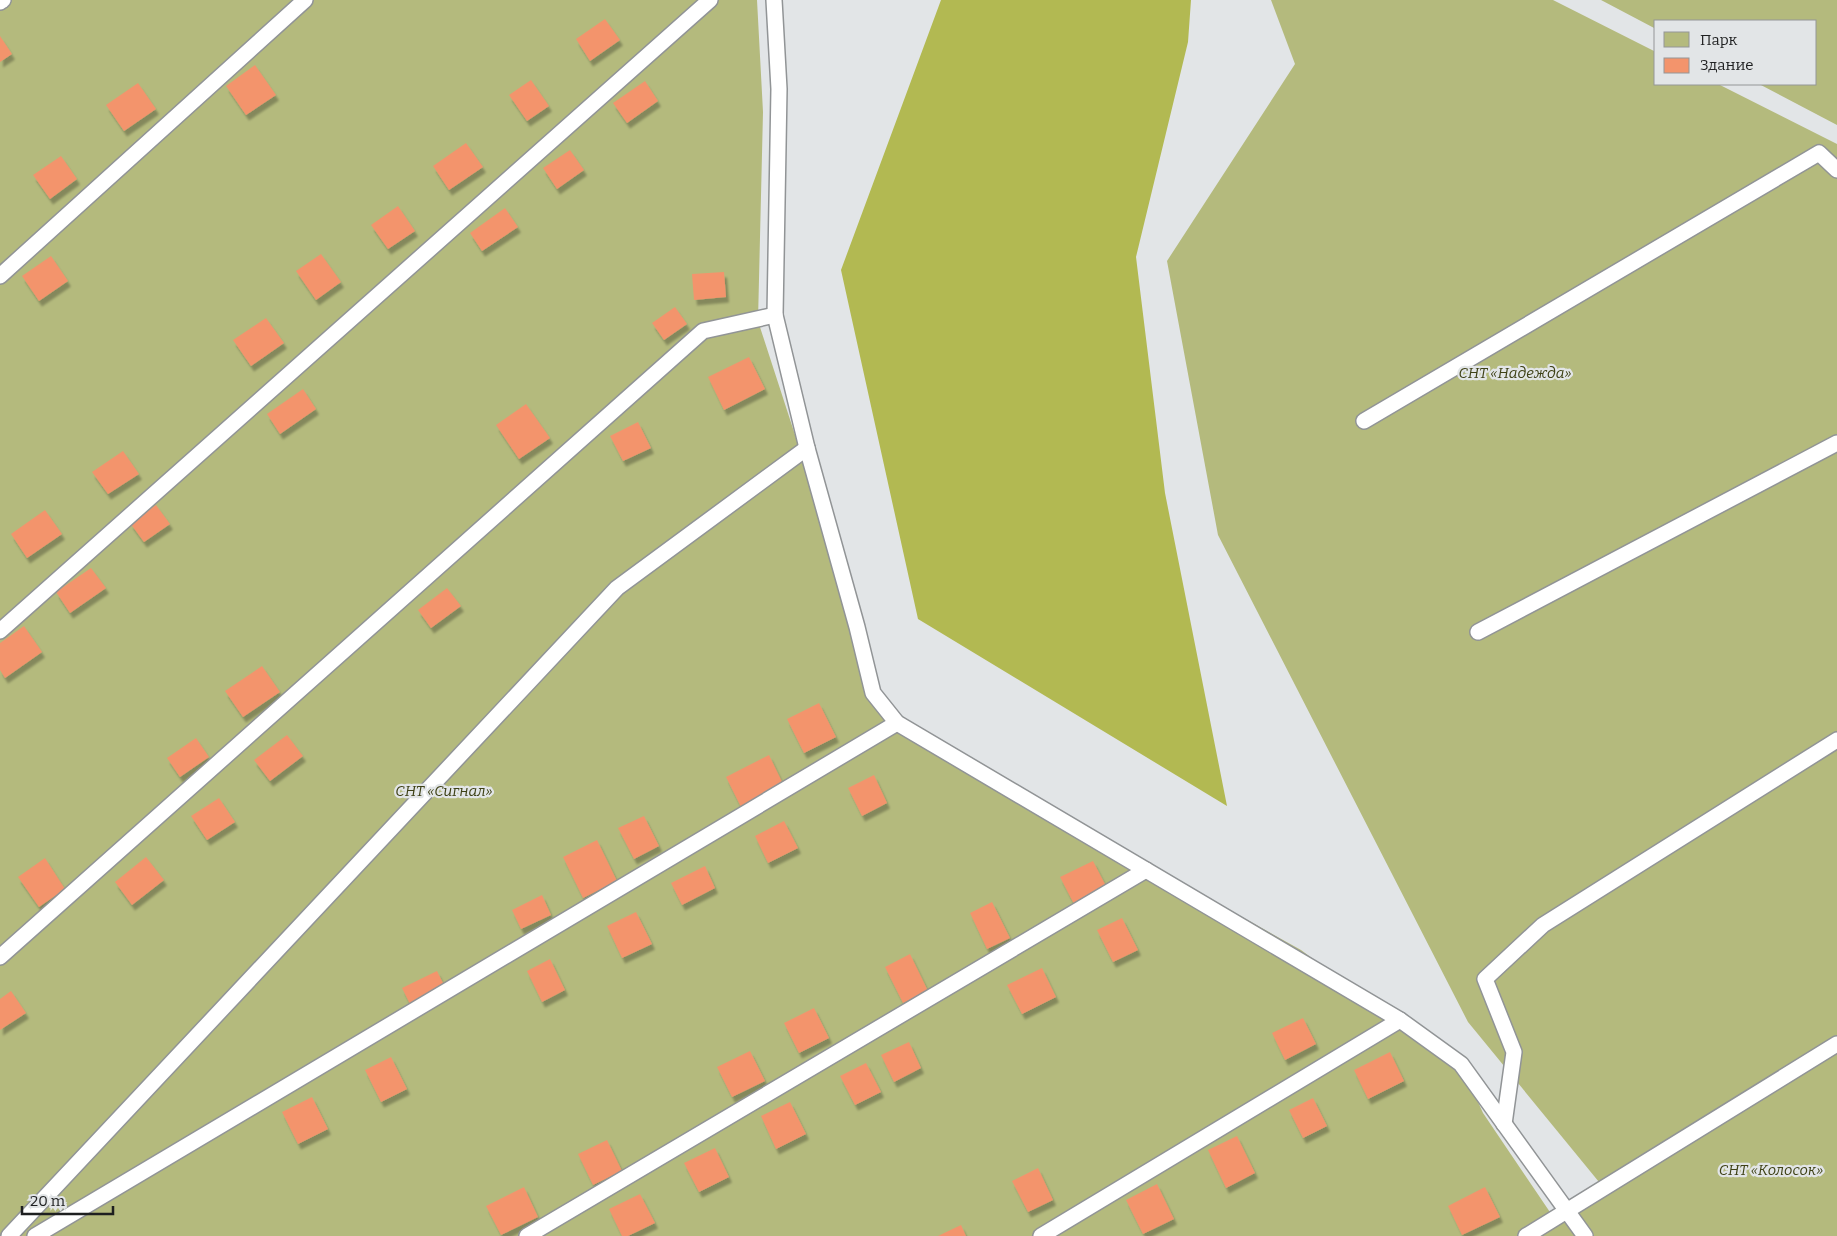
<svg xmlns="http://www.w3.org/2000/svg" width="1837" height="1236" font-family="Bitter,serif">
  <defs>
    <filter id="shadow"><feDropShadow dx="3" dy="5.5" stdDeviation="1" flood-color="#0004"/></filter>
  </defs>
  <rect width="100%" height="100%" fill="#e2e5e7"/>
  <!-- green -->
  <g fill="#b4ba7d">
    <polygon points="0,0 757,0 763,112 758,321 887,718 1301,950 1382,1010 1461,1064 1483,1113 1558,1224 1608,1193 1468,1022 1218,535 1167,261 1295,64 1271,0 1553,0 1656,52 1656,84 1718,84 1837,144 1837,1236 0,1236"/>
    <polygon points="1601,0 1837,0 1837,125 1759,84 1816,84 1816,21 1656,21 1656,29"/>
  </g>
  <!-- forest -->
  <polygon fill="#b2b952" points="941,0 1191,0 1188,42 1136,257 1165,493 1227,806 918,619 841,270"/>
  <!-- building -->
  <g fill="#f3946c" filter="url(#shadow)">
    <polygon points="605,19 620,40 590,61 576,39"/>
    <polygon points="0,36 12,54 0,62"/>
    <polygon points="255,65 276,95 246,115 226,86"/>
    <polygon points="531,80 549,106 527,121 509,95"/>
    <polygon points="645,81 658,101 627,123 613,103"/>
    <polygon points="138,83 156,109 124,131 106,105"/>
    <polygon points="466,143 483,167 449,190 433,166"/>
    <polygon points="570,150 584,170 557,189 543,168"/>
    <polygon points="61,156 77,179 50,199 33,175"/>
    <polygon points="398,206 415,231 388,249 371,225"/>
    <polygon points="505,208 518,227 482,251 470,233"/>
    <polygon points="321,254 341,282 316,300 296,271"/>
    <polygon points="51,256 68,281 39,301 22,276"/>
    <polygon points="724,272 726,297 694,300 692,274"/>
    <polygon points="675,307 687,324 664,340 652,323"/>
    <polygon points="266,318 284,343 251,366 233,340"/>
    <polygon points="749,357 765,389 724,410 708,377"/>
    <polygon points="303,389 316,409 280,434 267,414"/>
    <polygon points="526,404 550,438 519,459 496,425"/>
    <polygon points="638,422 651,448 623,461 610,436"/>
    <polygon points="123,451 139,474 108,494 92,472"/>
    <polygon points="156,505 170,524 144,542 130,523"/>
    <polygon points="45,510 62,534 27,558 11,534"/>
    <polygon points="91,568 106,588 70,613 56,592"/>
    <polygon points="447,588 461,606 431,628 418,610"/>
    <polygon points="24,626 42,652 5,678 0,670 0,643"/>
    <polygon points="262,666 280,692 243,717 225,691"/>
    <polygon points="819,703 836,737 804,753 787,719"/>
    <polygon points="287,735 303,756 270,781 254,760"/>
    <polygon points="196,738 209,757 180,777 167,758"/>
    <polygon points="769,755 785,788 742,809 726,777"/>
    <polygon points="874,775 887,803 862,816 848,788"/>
    <polygon points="219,798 235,822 207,840 191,816"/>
    <polygon points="644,816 659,846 634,859 618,828"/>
    <polygon points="784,821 798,848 768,863 755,836"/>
    <polygon points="597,840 617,881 583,898 563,857"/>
    <polygon points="146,857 164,880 132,905 115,882"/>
    <polygon points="45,858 65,889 39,907 18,877"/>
    <polygon points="1093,861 1107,888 1074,904 1060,877"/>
    <polygon points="705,866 715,888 682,905 671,883"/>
    <polygon points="542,895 551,915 521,929 512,910"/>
    <polygon points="992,902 1010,938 987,949 970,913"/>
    <polygon points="636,912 652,944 622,958 607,926"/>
    <polygon points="1122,918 1138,950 1113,962 1097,930"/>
    <polygon points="910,954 928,991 903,1003 885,967"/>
    <polygon points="550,959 565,990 542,1002 527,971"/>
    <polygon points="1042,968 1056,997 1022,1014 1007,985"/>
    <polygon points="437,971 445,987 410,1004 402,988"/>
    <polygon points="11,991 26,1013 0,1030 0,999"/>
    <polygon points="814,1008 829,1038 799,1053 784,1023"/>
    <polygon points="1303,1018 1316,1044 1285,1060 1272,1033"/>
    <polygon points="909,1042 921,1068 894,1082 881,1055"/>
    <polygon points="750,1051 765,1081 732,1097 717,1067"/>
    <polygon points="1390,1052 1404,1081 1368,1099 1354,1070"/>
    <polygon points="391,1057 407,1089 381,1102 365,1070"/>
    <polygon points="866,1063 881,1092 855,1105 840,1076"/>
    <polygon points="312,1097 328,1129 298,1144 282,1112"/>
    <polygon points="1313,1098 1327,1126 1303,1138 1289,1110"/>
    <polygon points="790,1102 806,1134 776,1149 761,1116"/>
    <polygon points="1237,1136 1255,1173 1226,1188 1208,1150"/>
    <polygon points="607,1140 622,1171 593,1185 578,1154"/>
    <polygon points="715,1148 729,1177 699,1192 684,1163"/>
    <polygon points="1038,1168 1053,1200 1028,1212 1012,1181"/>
    <polygon points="1157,1184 1174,1219 1143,1234 1126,1200"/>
    <polygon points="524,1187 538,1217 501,1235 486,1206"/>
    <polygon points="1485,1187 1500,1217 1462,1235 1448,1206"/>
    <polygon points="640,1194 655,1223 628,1236 622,1236 609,1209"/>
    <polygon points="961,1225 966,1236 938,1236"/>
  </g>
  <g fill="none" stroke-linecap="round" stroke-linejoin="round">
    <!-- service casing -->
    <g stroke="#919496" stroke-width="18">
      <g id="service">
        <polyline points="774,0 779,89 775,315 807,448"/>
        <polyline points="0,2 3,0"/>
        <polyline points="0,276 305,0"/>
        <polyline points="1364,421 1819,153 1837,170"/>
        <polyline points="0,631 710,0"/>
        <polyline points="1478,632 1837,443"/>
        <polyline points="0,957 703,331 775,315"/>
        <polyline points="1504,1124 1514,1052 1485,979 1543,925 1837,740"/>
        <polyline points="9,1236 617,588 807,448 857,627 873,693 897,723 1400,1020 1461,1064 1585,1236"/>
        <polyline points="35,1236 897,723"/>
        <polyline points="527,1236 1146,870"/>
        <polyline points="1041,1236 1400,1020"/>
        <polyline points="1526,1236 1837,1044"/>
      </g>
    </g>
    <!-- service -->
    <use href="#service" stroke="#fff" stroke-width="15"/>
  </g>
  <g text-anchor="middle" stroke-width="4.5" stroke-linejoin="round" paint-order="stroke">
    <!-- park labels -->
    <g font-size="15" font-style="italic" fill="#3e4116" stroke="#e2e5e7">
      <text x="1515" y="378">СНТ «Надежда»</text>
      <text x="444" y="796">СНТ «Сигнал»</text>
      <text x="1771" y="1175">СНТ «Колосок»</text>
    </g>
  </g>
  <!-- legend -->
  <rect x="1654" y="20" width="162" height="65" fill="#e2e5e7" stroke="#949697"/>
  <rect x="1664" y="32" width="25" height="15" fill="#b4ba7d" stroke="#949697"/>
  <text x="1700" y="45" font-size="15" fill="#1e1f20">Парк</text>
  <rect x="1664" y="58" width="25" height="15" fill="#f3946c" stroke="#949697"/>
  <text x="1700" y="70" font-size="15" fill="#1e1f20">Здание</text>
  <!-- scale -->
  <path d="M22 1206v8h91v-8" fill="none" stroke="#1e1f20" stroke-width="2.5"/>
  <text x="30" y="1206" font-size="15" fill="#1e1f20" stroke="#e2e5e7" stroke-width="4" paint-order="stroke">20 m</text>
</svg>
